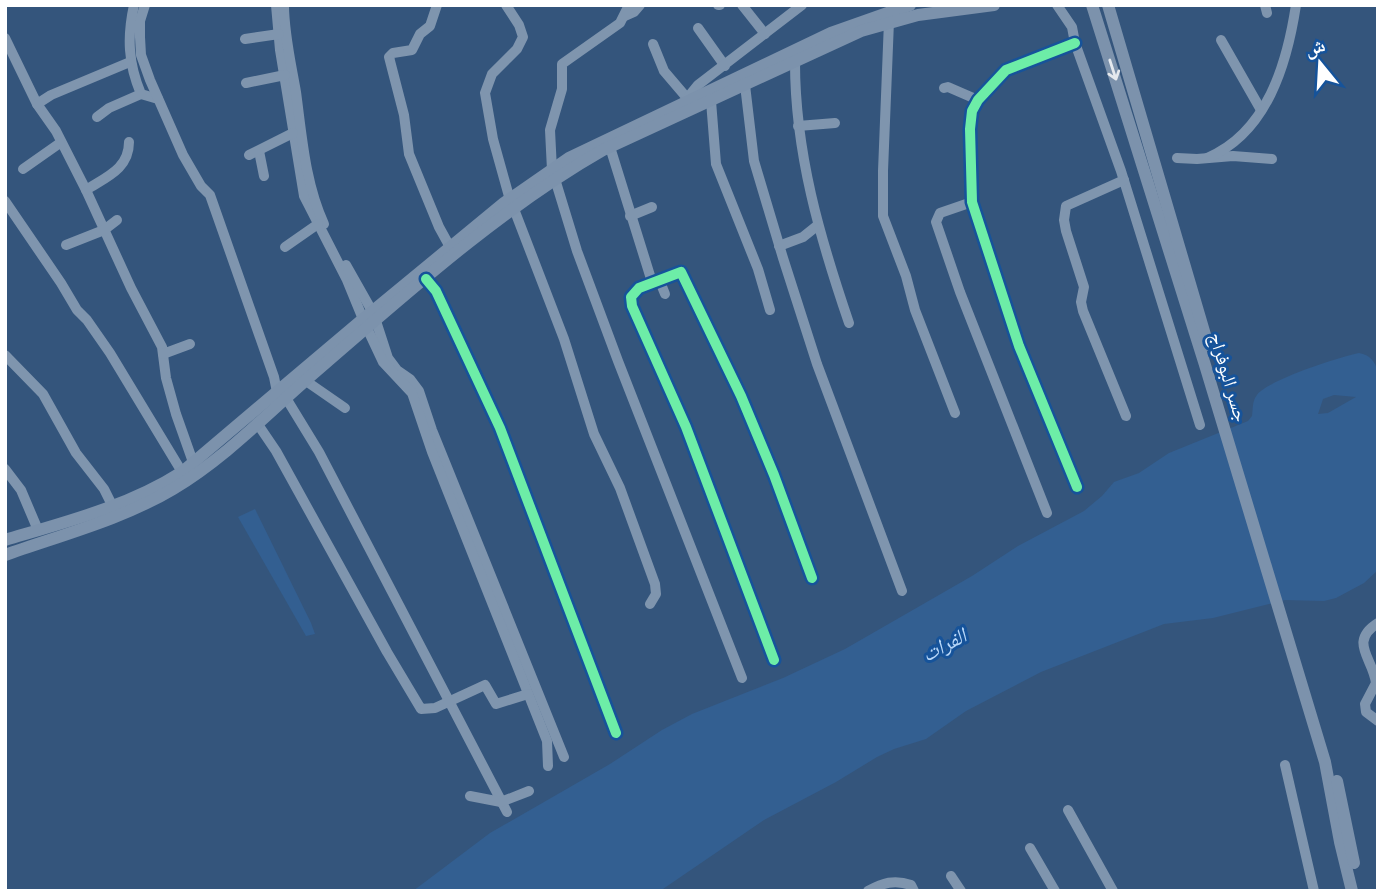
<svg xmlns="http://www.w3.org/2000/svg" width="1383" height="896" font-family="'Public Sans','Noto Naskh Arabic',sans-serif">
  <rect width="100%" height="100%" fill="#34557c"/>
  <!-- water -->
  <g fill="#335f91" fill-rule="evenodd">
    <path d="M1359,353C1370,355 1375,361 1378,372V570L1364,583L1336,598L1324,601L1285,600L1213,618L1164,624L1041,672L966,711L926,739L894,749L877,757L836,782L764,820L660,891H413L490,833L610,764L662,730L692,714L783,678L845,649L972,576L1018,546L1084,511L1102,496L1114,482L1139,473L1169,453L1248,421L1252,416C1253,409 1252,401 1257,395C1268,380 1339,357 1359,353ZM1334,395L1356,397L1328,413L1318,414L1323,399Z"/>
    <polygon points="255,509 311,623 315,634 306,636 238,517"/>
  </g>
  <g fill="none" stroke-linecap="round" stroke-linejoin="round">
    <!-- minor -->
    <g stroke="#7f95ae" stroke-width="10">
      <path d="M134,5C127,37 128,63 141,94L158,99"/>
      <polyline points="145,5 140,21 140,37 141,55 150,80 183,155 201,186 210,195 274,377 277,392"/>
      <polyline points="276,5 280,50 304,196 347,280 363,319"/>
      <path d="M284,5C284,34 291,63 296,92C302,136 305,183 324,224"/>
      <polyline points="437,5 430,26 420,34 412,50 393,53 389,57 404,115 409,154 439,227 450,247"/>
      <polyline points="506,5 519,25 523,37 517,49 492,74 485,93 493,139 510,200"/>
      <polyline points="718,5 720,5"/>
      <polyline points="742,5 765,34"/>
      <polyline points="1057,5 1072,27 1075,43 1121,171 1200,425"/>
      <polyline points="1265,5 1267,13"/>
      <polyline points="625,16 634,12 640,5"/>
      <polyline points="889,21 883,171 883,216 906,276 915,310 955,413"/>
      <polyline points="698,28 725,66"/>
      <polyline points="5,38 37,104 56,131 86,190 131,288 162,347 166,378 176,414 193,462"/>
      <polyline points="245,39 279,34"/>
      <polyline points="1221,40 1261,110"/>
      <polyline points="1075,43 1006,70 978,100 972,111 970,129 972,202 1019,346 1077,487"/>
      <polyline points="653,44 664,71 687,98"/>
      <path d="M795,62C795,153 820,238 849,323"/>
      <polyline points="246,83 285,75"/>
      <polyline points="745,85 754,161 783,258 817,364 902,591"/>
      <polyline points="944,88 948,87 978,100"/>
      <polyline points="685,101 698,85 802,5"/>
      <polyline points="711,101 716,164 758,269 770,310"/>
      <polyline points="37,104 51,95 130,62"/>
      <polyline points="97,117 109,108 141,94"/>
      <polyline points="798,126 835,123"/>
      <polyline points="610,147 652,282"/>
      <polyline points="259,151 264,176"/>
      <polyline points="249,155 293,133"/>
      <polyline points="1177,158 1197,159 1233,156 1272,159"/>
      <path d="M1207,158C1267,133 1287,64 1296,5"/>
      <polyline points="23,169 60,143"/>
      <polyline points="552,170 550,130 562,89 562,64 620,23 629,5"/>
      <polyline points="555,179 577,251 618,361 742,678"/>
      <polyline points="1124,180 1066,206 1064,220 1066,231 1084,287 1081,302 1083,311 1126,416"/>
      <path d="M86,190C106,177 129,169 129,142"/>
      <polyline points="5,201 61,283 77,310 87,320 110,353 182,472"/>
      <polyline points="972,202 940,213 936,222 960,292 1047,513"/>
      <polyline points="514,209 564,339 594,434 620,488 655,584 656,594 650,604"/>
      <polyline points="630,216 652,207"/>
      <polyline points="66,245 104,230 117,220"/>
      <polyline points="779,246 803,237 818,225"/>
      <polyline points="285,247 318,224"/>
      <polyline points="346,265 372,311"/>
      <polyline points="426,279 436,291 500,428 616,733"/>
      <polyline points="659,279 665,294"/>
      <polyline points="376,321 388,358 397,370 410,379 419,391 432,430 564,757"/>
      <polyline points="367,328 383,362 412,393 432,452 547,741 548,766"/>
      <polyline points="163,354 190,344"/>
      <polyline points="5,355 43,394 76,453 104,489 113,507"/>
      <polyline points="306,381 345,408"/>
      <polyline points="286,398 319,452 507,812"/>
      <polyline points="257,423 276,451 387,652 421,709 435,708 485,685 496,704 528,694"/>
      <polyline points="5,469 21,490 38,530"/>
      <path d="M1378,623C1348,642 1373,658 1376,683L1365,704L1366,712L1378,721"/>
      <polyline points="774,660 686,427 632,306 631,297 639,288 681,272 741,396 774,475 812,578"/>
      <polyline points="1285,765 1314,891"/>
      <polyline points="470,796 501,802 529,791"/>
      <polyline points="1068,810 1113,891"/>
      <polyline points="1030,848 1055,891"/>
      <polyline points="951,876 961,891"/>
      <path d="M868,891C883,883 894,879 911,885L914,891"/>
    </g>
    <!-- major -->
    <g stroke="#7c92ac" stroke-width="12">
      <polyline points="1092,5 1205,365 1325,762 1340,842 1352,891"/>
      <polyline points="1108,5 1208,345"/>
      <path d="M5,540C66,522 129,506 182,472L363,319L504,203L569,158L831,33L910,5"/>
      <path d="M5,555C61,535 123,519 173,489C222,460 263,418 305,381C398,301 496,211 603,150L861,31L918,15L994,5"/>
      <polyline points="1337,781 1354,863"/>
    </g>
    <!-- cycleway casing -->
    <g stroke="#16539a" stroke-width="15">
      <g id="cycleway">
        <polyline points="1075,43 1006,70 978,100 972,111 970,129 972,202 1019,346 1077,487"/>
        <polyline points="426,279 436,291 500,428 616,733"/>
        <polyline points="774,660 686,427 632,306 631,297 639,288 681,272 741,396 774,475 812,578"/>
      </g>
    </g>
    <!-- cycleway -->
    <use href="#cycleway" stroke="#6deda7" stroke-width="10"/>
  </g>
  <!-- one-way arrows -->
  <defs><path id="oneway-shaft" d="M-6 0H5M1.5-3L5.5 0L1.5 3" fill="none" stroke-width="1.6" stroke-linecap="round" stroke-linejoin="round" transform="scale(1.75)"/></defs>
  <use stroke="#e5e9ee" href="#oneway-shaft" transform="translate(1113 70) rotate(72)"/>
  <g text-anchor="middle" stroke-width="6" stroke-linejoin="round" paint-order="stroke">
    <!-- street labels -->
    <g font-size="19" fill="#fff" stroke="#16539a">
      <text transform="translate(1229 377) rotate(73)" y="7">جسر البوفراج</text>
    </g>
    <!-- water labels -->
    <g font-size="21" font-style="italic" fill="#b8d7f8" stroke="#16539a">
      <text transform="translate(944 645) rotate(-28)" y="7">الفرات</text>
    </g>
  </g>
  <!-- border -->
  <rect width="1383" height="896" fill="none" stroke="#ffffff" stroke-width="14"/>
  <!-- north arrow -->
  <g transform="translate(1320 63) rotate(342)" stroke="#16539a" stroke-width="5" paint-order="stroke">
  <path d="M0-5L12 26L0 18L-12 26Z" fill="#ffffff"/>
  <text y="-10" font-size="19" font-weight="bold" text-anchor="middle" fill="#ffffff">ش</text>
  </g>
</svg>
